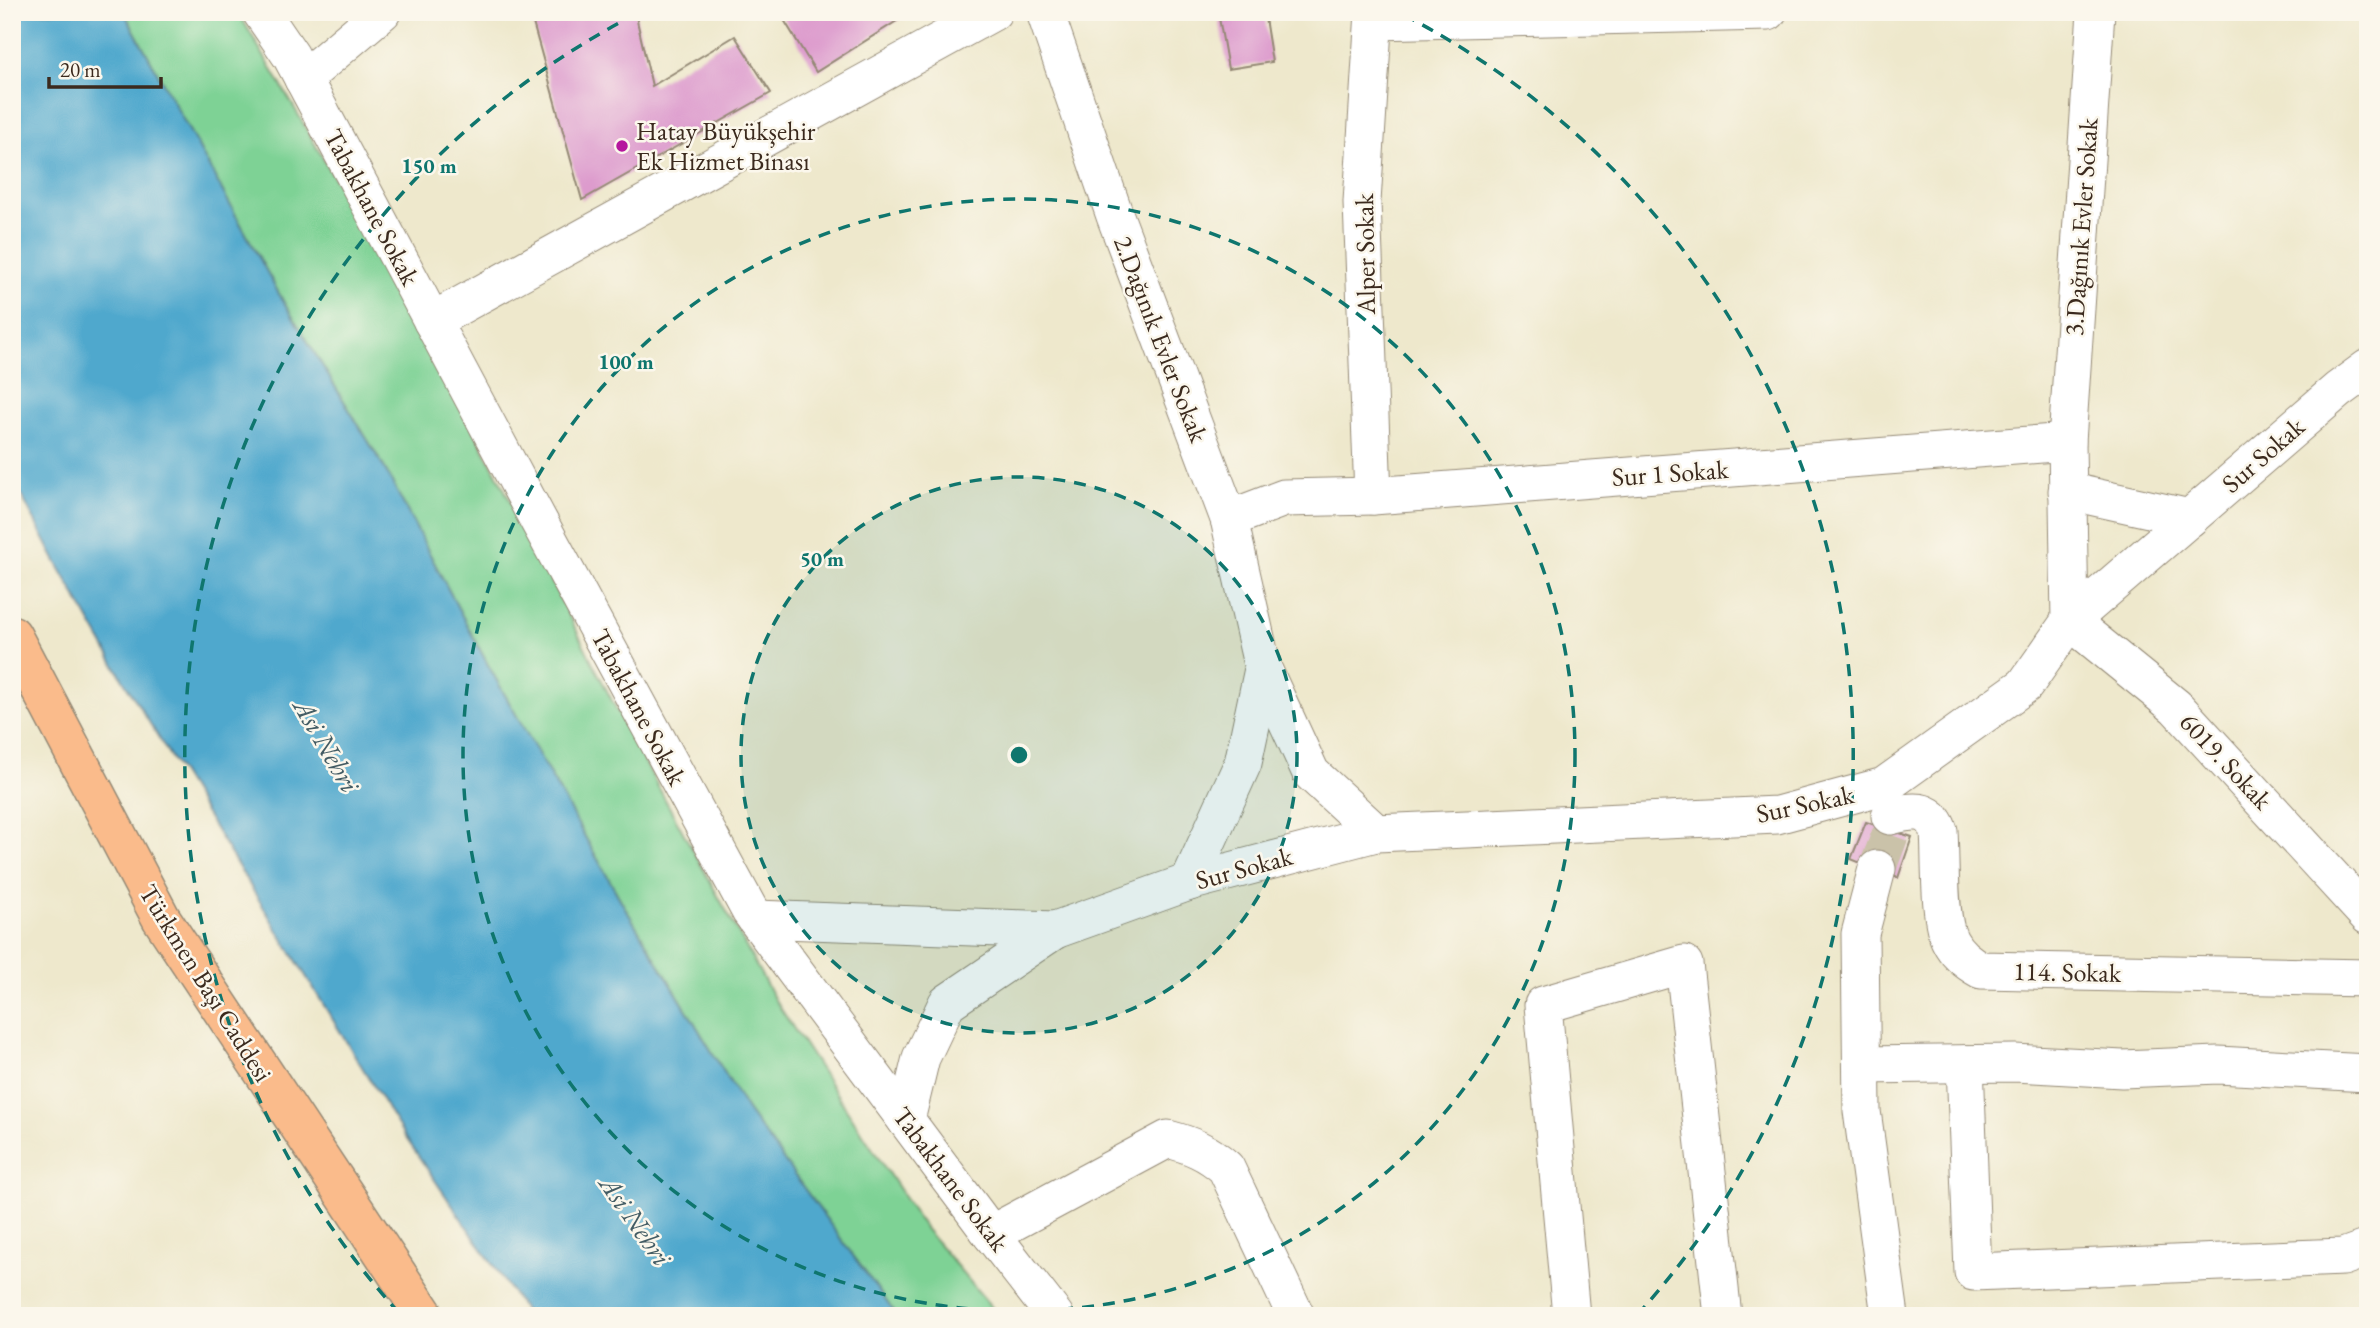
<svg xmlns="http://www.w3.org/2000/svg" width="2380" height="1328" font-family="'EB Garamond',serif">
  <rect width="100%" height="100%" fill="#fbf7ec"/>
  <filter id="ink" filterUnits="userSpaceOnUse"><feTurbulence type="fractalNoise" baseFrequency=".0143" numOctaves="2"/><feDisplacementMap in="SourceGraphic" scale="14" xChannelSelector="R" yChannelSelector="G"/><feConvolveMatrix kernelMatrix="1 2 1 2 8 2 1 2 1" color-interpolation-filters="sRGB"/></filter>
  <filter id="wash" filterUnits="userSpaceOnUse"><feTurbulence type="fractalNoise" baseFrequency=".00686" numOctaves="4" result="noise"/><feDisplacementMap in="SourceGraphic" scale="28" xChannelSelector="R" yChannelSelector="G"/><feGaussianBlur stdDeviation="1.57" result="paint"/><feColorMatrix in="noise" values="0 0 0 0 0 0 0 0 0 0 0 0 0 0 0 0 0 1.4 0 .05"/><feComposite in="paint" operator="in"/></filter>
  <g filter="url(#wash)">
    <rect width="100%" height="100%" fill="#eee8cc"/>
    <!-- green -->
    <polygon fill="#7ed295" stroke="#5c7e5a" stroke-width="2" points="124,12 238,12 298,114 461,404 627,730 775,1000 923,1226 999,1316 897,1316 747,1110 624,906 488,665 384,467 283,301"/>
    <!-- water -->
    <polygon fill="#50a8cd" stroke="#466976" stroke-width="2" points="12,12 124,12 283,301 384,467 488,665 624,906 747,1110 897,1316 528,1316 404,1135 125,683 54,558 12,477"/>
    <g id="blocks">
      <!-- building -->
      <g fill="#dd9bcd">
        <polygon points="530,12 635,12 652,86 735,36 771,93 582,200"/>
        <polygon points="785,12 911,12 816,72 781,15"/>
        <polygon points="1218,12 1264,12 1272,62 1228,69"/>
        <polygon points="1866,822 1912,837 1898,878 1851,859"/>
      </g>
    </g>
  </g>
  <g filter="url(#ink)">
    <use href="#blocks" fill-opacity="0" stroke="#948975" stroke-width="2"/>
    <g fill="none" stroke-linecap="round" stroke-linejoin="round">
      <!-- minor-tunnel -->
      <polyline stroke="#cac2a9" stroke-width="37" stroke-dasharray="37 18" stroke-linecap="butt" points="1877,869 1892,830"/>
      <!-- minor casing -->
      <g stroke="#948975" stroke-width="39">
        <g id="minor">
          <polyline points="261,12 291,56 536,516 750,911 991,1234 1055,1316"/>
          <polyline points="1045,12 1115,216 1229,519 1263,669 1311,773 1376,833"/>
          <polyline points="2096,12 2067,442 2070,621 2176,707 2368,916"/>
          <polyline points="1374,21 1768,12"/>
          <polyline points="303,79 382,12"/>
          <polyline points="432,321 993,12"/>
          <polyline points="2067,491 2190,518"/>
          <polyline points="1373,496 1362,202 1374,12"/>
          <polyline points="1229,519 1284,498 1373,496 2067,442"/>
          <path d="M1890,816C1911,811 1930,806 1939,831C1941,858 1938,919 1950,941C1957,955 1968,963 1981,970L2368,978"/>
          <polyline points="1877,869 1860,934 1862,1111 1890,1316"/>
          <polyline points="1189,882 1243,763 1263,669"/>
          <polyline points="756,919 1055,930 1189,882 1376,833 1777,815 1884,786 2025,685 2070,621 2338,390 2368,368"/>
          <polyline points="1965,1064 1973,1272 2343,1257 2368,1248"/>
          <polyline points="1862,1065 2015,1063 2122,1069 2218,1065 2368,1073"/>
          <polyline points="906,1120 921,1058 947,1003 1055,930"/>
          <path d="M991,1234L1168,1139C1191,1145 1208,1152 1226,1168L1296,1316"/>
          <polyline points="1571,1316 1543,1005 1684,964 1723,1316"/>
        </g>
      </g>
      <!-- major casing -->
      <g stroke="#948975" stroke-width="41">
        <polyline id="major" points="12,635 161,918 425,1316"/>
      </g>
      <!-- minor -->
      <use href="#minor" stroke="#fff" stroke-width="37"/>
      <!-- major -->
      <use href="#major" stroke="#fabb8b" stroke-width="38"/>
    </g>
  </g>
  <!-- distance rings -->
  <circle cx="1019" cy="755" r="278" fill="#0f766e" fill-opacity=".12"/>
  <g fill="none" stroke="#0f766e" stroke-width="3.5" stroke-dasharray="12 9">
    <circle cx="1019" cy="755" r="278"/>
    <circle cx="1019" cy="755" r="556"/>
    <path d="M399 1313A834 834 0 0 1 634 15M1404 15A834 834 0 0 1 1639 1313"/>
  </g>
  <!-- markers -->
  <circle fill="#b5179e" stroke="#fbf7ec" stroke-width="2.5" cx="622" cy="146" r="7"/>
  <g text-anchor="middle" stroke-width="5" stroke-linejoin="round" paint-order="stroke">
    <!-- poi labels -->
    <g font-size="26" fill="#3b2a1e" stroke="#fbf7ec" text-anchor="start">
      <text x="636" y="140">Hatay Büyükşehir<tspan x="636" dy="30">Ek Hizmet Binası</tspan></text>
    </g>
    <!-- street labels -->
    <g font-size="26" fill="#3b2a1e" stroke="#fbf7ec">
      <text transform="translate(372 207) rotate(62)" y="9">Tabakhane Sokak</text>
      <text transform="translate(2081 227) rotate(-86)" y="9">3.Dağınık Evler Sokak</text>
      <text transform="translate(1365 254) rotate(-91)" y="9">Alper Sokak</text>
      <text transform="translate(1161 339) rotate(69)" y="9">2.Dağınık Evler Sokak</text>
      <text transform="translate(2263 455) rotate(-41)" y="9">Sur Sokak</text>
      <text transform="translate(1670 473) rotate(-4)" y="9">Sur 1 Sokak</text>
      <text transform="translate(639 707) rotate(62)" y="9">Tabakhane Sokak</text>
      <text transform="translate(2226 761) rotate(47)" y="9">6019. Sokak</text>
      <text transform="translate(1805 804) rotate(-12)" y="9">Sur Sokak</text>
      <text transform="translate(1244 868) rotate(-15)" y="9">Sur Sokak</text>
      <text transform="translate(2067 972) rotate(1)" y="9">114. Sokak</text>
      <text transform="translate(206 983) rotate(58)" y="9">Türkmen Başı Caddesi</text>
      <text transform="translate(951 1179) rotate(53)" y="9">Tabakhane Sokak</text>
    </g>
    <!-- water labels -->
    <g font-size="28" font-style="italic" fill="#435c64" stroke="#fbf7ec">
      <text transform="translate(327 745) rotate(60)" y="10">Asi Nehri</text>
      <text transform="translate(636 1220) rotate(55)" y="10">Asi Nehri</text>
    </g>
  </g>
  <circle cx="1019" cy="755" r="10" fill="#0f766e" stroke="#fbf7ec" stroke-width="3.5"/>
  <g font-size="21" text-anchor="middle" font-weight="bold" fill="#0f766e" stroke="#fbf7ec" stroke-width="5" stroke-linejoin="round" paint-order="stroke">
    <text x="429" y="173">150 m</text>
    <text x="626" y="369">100 m</text>
    <text x="822" y="566">50 m</text>
  </g>
  <!-- margin -->
  <rect width="2380" height="1328" fill="none" stroke="#fbf7ec" stroke-width="42"/>
  <!-- scale -->
  <path d="M49 77v10h112v-10" fill="none" stroke="#3b2a1e" stroke-width="3.5"/>
  <text x="60" y="77" font-size="21" fill="#3b2a1e" stroke="#fbf7ec" stroke-width="5" paint-order="stroke">20 m</text>
</svg>
